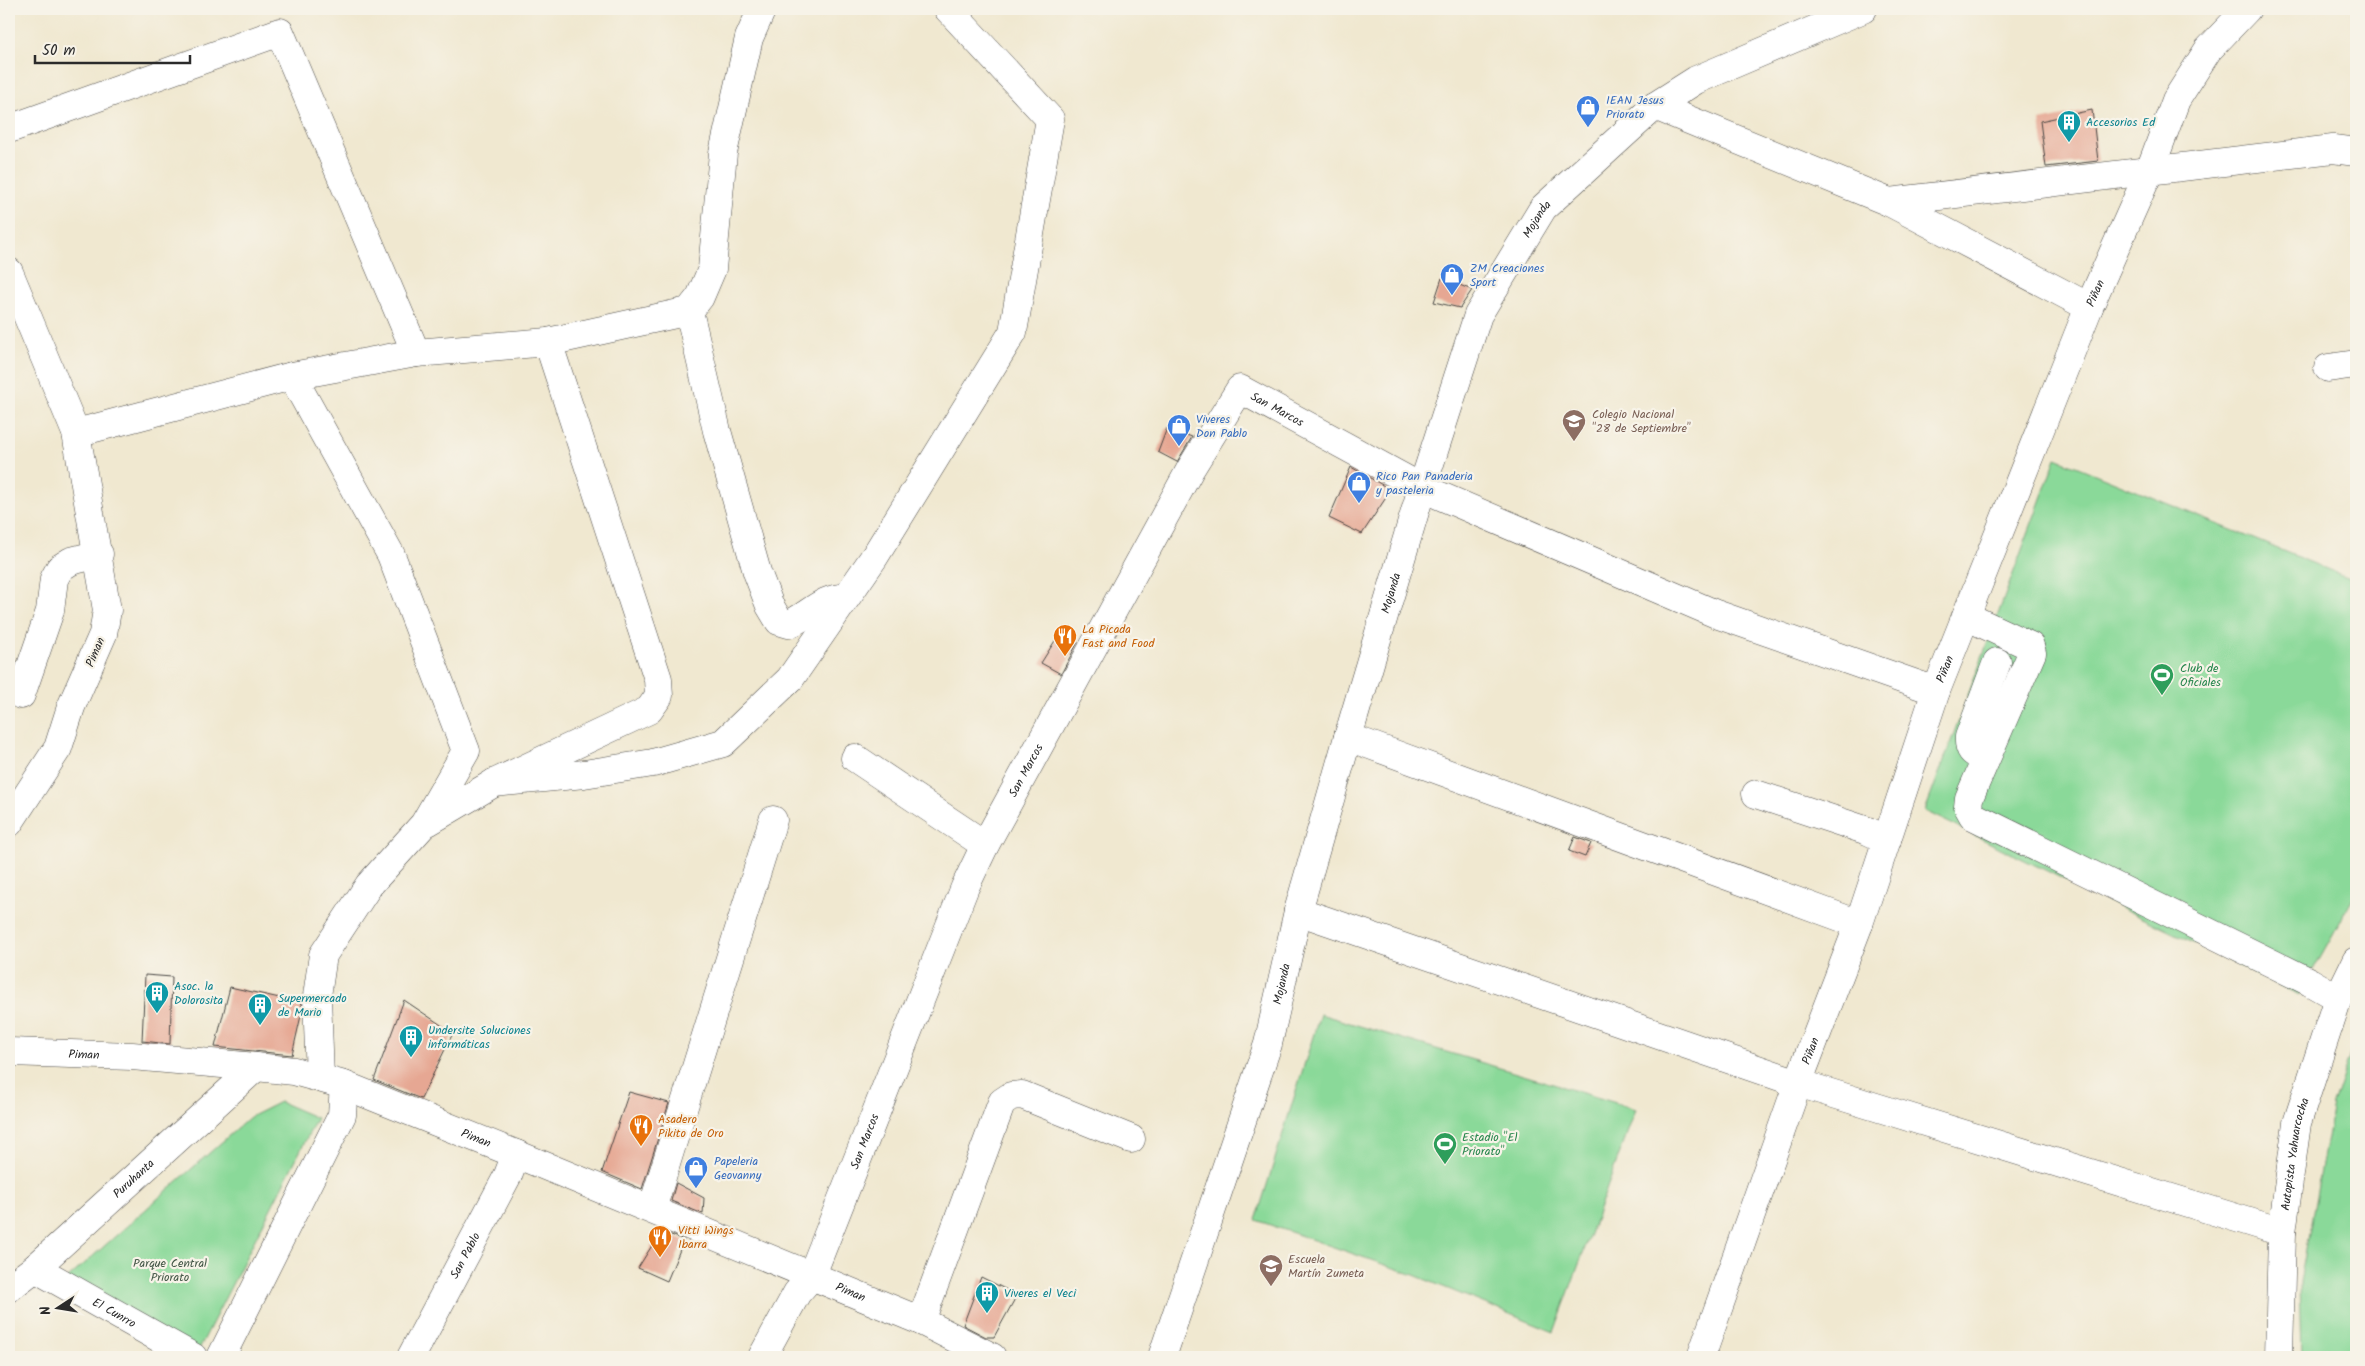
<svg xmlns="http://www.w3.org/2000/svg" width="2365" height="1366" font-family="Kalam,sans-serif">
  <rect width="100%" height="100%" fill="#f7f3e8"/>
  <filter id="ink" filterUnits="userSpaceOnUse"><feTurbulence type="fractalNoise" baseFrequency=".02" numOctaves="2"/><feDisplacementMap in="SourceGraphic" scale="10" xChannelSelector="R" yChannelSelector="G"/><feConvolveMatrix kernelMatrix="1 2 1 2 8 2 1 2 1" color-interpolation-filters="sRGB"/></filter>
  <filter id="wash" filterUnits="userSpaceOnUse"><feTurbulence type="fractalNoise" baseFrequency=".0096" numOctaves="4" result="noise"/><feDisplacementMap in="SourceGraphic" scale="20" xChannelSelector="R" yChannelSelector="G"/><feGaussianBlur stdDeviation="1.12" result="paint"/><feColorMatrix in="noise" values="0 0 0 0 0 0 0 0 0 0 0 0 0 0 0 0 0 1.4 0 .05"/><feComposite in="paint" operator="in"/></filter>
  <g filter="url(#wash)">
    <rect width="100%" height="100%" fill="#f0e8d0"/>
    <!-- green -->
    <g fill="#8ad999" stroke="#5a8262">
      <polygon points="2056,458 2356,581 2356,893 2299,995 1925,811"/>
      <polygon points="1320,1014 1636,1109 1554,1332 1414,1275 1256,1220"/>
      <polygon points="2356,1037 2356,1357 2302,1357 2300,1282 2333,1105"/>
      <polygon points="280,1102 317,1118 195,1357 66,1280 250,1117"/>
    </g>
    <g id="blocks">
      <!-- building -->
      <g fill="#e6a793">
        <polygon points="2092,110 2098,161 2046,167 2040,121"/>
        <polygon points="1442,278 1472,290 1460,308 1434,302"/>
        <polygon points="1167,428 1192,437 1177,462 1158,452"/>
        <polygon points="1351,467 1391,490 1362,534 1329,518"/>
        <polygon points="1063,628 1078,642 1061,674 1041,663"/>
        <polygon points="1575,837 1591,843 1585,857 1569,851"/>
        <polygon points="145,975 172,977 170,1044 142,1041"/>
        <polygon points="230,987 302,1003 302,1011 292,1055 215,1047"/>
        <polygon points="404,1000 453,1033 421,1099 374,1080"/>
        <polygon points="629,1092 669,1103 642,1189 602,1172"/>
        <polygon points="676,1183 704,1198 703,1214 671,1201"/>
        <polygon points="661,1231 684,1240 667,1281 638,1268"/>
        <polygon points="981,1277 1017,1295 994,1337 986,1337 963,1325"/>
      </g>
    </g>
  </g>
  <g filter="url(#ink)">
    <use href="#blocks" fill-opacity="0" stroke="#494744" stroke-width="1"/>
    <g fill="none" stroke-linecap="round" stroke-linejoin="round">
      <!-- minor casing -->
      <g stroke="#494744" stroke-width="29">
        <g id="minor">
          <polyline points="1655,106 1889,202 2333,149 2356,152"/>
          <polyline points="9,129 280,32 416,353"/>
          <polyline points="1889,202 2089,307"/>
          <polyline points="9,272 76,433 107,610 103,634 71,707 58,748 9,823"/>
          <path d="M689,311L717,431L757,572L770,606L779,621L789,624C810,615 822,597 845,598"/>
          <polyline points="2328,368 2356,364"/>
          <polyline points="292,376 391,555 466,751 424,824 369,885 323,955 317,996 320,1078"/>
          <polyline points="76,433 292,376 416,353 548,342 689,311 700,297 712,269 723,153 749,38 762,9"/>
          <polyline points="1966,616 2030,646 2032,653 1969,798 1968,807 1973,816 2310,982 2338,998"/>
          <polyline points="21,695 50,611 54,579 60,568 71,561 99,554"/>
          <polyline points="1348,737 1859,924"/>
          <polyline points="855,758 985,845"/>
          <path d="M1984,759C1973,753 1968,751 1969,737L1997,662"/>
          <polyline points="494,783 584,774 653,763 723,743 790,679 875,556 1013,332 1050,119 948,9"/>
          <polyline points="1756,794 1868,831 1887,840"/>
          <polyline points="428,822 494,783 649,710 659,696 658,679 548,342"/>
          <polyline points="1298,911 1798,1083 2282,1232"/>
          <path id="s1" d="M9,1052L132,1056L256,1067L294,1071L344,1085L516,1154L921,1321L992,1357"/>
          <polyline points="652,1209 773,820"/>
          <path id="s2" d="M35,1268L193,1357"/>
          <path id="s3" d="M9,1288L35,1268L256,1067"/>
          <polyline points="921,1321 1002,1102 1011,1096 1022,1095 1131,1139"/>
          <polyline points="221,1357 342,1115 344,1085"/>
          <path id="s4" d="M411,1357L508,1175L516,1154"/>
          <path id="s5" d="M762,1357L797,1293L811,1277L965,887L985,845L1191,468L1240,389L1422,488L1716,614L1936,691"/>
          <path id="s6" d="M1162,1357L1268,1044L1298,911L1348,737L1422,488L1478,315L1543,208L1655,106L1696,80L1863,9"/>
          <path id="s7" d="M1701,1357L1798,1083L1859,924L1936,691L2089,307L2150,170L2176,100L2208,50L2247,9"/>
          <path id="s8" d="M2279,1357L2282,1232L2297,1123L2338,998L2356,961"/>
        </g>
      </g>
      <!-- minor -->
      <use href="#minor" stroke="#fff" stroke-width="28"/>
    </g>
  </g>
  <!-- icons -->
  <defs>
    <g id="shop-pin" transform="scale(1.25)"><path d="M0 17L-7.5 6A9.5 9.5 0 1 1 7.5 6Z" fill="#3f7fe0" stroke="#f7f3e8"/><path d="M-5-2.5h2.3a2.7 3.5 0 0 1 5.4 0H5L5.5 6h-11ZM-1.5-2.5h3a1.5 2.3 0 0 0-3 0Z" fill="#fff"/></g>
    <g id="building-pin" transform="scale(1.25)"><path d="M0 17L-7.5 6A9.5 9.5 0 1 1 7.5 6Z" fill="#0f9aa8" stroke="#f7f3e8"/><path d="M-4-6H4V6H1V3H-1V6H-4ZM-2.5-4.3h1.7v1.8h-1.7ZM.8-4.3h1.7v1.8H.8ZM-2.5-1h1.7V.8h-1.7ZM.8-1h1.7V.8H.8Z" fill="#fff"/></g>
    <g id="school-pin" transform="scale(1.25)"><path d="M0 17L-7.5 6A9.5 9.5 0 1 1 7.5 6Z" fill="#8d6e63" stroke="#f7f3e8"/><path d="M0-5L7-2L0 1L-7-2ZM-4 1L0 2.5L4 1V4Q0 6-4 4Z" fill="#fff"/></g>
    <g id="restaurant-pin" transform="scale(1.25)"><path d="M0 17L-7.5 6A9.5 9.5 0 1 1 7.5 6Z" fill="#e8710a" stroke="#f7f3e8"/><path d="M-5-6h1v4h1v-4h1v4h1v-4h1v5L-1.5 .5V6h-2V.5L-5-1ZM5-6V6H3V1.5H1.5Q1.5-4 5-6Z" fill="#fff"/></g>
    <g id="stadium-pin" transform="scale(1.25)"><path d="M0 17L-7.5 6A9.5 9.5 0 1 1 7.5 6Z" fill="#2e9e5b" stroke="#f7f3e8"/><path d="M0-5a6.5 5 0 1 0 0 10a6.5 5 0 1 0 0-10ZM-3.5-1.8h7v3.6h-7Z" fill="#fff"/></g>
  </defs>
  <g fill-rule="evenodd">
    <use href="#shop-pin" x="1588" y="107"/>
    <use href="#building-pin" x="2069" y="122"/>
    <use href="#shop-pin" x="1452" y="275"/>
    <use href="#school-pin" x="1574" y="421"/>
    <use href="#shop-pin" x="1179" y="426"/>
    <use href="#shop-pin" x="1359" y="483"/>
    <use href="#restaurant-pin" x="1065" y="636"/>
    <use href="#stadium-pin" x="2162" y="675"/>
    <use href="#building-pin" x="157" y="993"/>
    <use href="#building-pin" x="260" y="1005"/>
    <use href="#building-pin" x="411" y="1037"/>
    <use href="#restaurant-pin" x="641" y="1126"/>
    <use href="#stadium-pin" x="1445" y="1144"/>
    <use href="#shop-pin" x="696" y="1168"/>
    <use href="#restaurant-pin" x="660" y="1237"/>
    <use href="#school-pin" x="1271" y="1266"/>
    <use href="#building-pin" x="987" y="1293"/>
  </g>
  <g text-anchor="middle" stroke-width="4.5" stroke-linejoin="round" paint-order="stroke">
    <!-- shop labels -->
    <g font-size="12" fill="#366cbe" stroke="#f7f3e8" text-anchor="start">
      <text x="1606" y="104">IEAN Jesus<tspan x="1606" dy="14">Priorato</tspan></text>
      <text x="1470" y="272">ZM Creaciones<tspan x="1470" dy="14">Sport</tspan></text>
      <text x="1196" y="423">Viveres<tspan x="1196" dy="14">Don Pablo</tspan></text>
      <text x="1376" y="480">Rico Pan Panaderia<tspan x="1376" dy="14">y pasteleria</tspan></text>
      <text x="714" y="1165">Papeleria<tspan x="714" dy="14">Geovanny</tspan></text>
    </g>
    <!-- culture labels -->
    <g font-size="12" fill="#0d838f" stroke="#f7f3e8" text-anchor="start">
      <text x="2086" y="126">Accesorios Ed</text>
      <text x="174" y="990">Asoc. la<tspan x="174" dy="14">Dolorosita</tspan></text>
      <text x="278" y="1002">Supermercado<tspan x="278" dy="14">de Mario</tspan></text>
      <text x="428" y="1034">Undersite Soluciones<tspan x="428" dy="14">informáticas</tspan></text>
      <text x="1004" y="1297">Viveres el Veci</text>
    </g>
    <!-- street labels -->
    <g font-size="12" fill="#2b2b2b" stroke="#f7f3e8">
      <text dy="4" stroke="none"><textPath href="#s6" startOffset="1202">Mojanda</textPath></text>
      <text dy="4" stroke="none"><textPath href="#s7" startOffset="1135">Piñan</textPath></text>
      <text dy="4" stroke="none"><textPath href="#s5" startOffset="1125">San Marcos</textPath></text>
      <text dy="4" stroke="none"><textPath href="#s6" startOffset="798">Mojanda</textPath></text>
      <text transform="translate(95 652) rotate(-67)" y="4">Piman</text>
      <text dy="4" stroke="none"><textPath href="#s7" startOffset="730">Piñan</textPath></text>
      <text dy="4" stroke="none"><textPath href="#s5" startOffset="645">San Marcos</textPath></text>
      <text dy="4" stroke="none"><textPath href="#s6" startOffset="392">Mojanda</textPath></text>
      <text dy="4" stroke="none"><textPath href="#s7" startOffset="325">Piñan</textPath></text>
      <text dy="4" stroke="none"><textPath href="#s1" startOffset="75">Piman</textPath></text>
      <text dy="4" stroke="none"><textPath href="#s1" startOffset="480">Piman</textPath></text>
      <text dy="4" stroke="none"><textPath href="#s5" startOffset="240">San Marcos</textPath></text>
      <text dy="4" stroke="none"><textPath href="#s8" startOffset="204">Autopista Yahuarcocha</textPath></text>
      <text dy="4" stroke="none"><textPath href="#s3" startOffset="166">Puruhanta</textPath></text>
      <text dy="4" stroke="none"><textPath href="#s4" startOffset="115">San Pablo</textPath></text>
      <text dy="4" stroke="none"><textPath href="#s1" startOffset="885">Piman</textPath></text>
      <text dy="4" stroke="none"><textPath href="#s2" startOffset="91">El Cunrro</textPath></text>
    </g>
    <!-- education labels -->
    <g font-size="12" fill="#785e54" stroke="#f7f3e8" text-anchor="start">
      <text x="1592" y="418">Colegio Nacional<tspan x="1592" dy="14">"28 de Septiembre"</tspan></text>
      <text x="1288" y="1263">Escuela<tspan x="1288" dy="14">Martín Zumeta</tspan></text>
    </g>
    <!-- food labels -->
    <g font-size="12" fill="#c56008" stroke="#f7f3e8" text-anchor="start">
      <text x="1082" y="633">La Picada<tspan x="1082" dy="14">Fast and Food</tspan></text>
      <text x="658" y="1123">Asadero<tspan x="658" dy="14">Pikito de Oro</tspan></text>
      <text x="678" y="1234">Vitti Wings<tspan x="678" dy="14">Ibarra</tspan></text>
    </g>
    <!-- leisure labels -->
    <g font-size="12" fill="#27864d" stroke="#f7f3e8" text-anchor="start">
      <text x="2180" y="672">Club de<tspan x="2180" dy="14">Oficiales</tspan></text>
      <text x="1462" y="1141">Estadio "El<tspan x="1462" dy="14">Priorato"</tspan></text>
    </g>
    <!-- park labels -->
    <g font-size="12" fill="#435646" stroke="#f7f3e8">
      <text x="170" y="1267">Parque Central<tspan x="170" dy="14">Priorato</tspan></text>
    </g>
  </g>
  <!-- margin -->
  <rect width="2365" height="1366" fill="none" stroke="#f7f3e8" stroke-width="30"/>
  <!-- north arrow -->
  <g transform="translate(58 1308) rotate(258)" stroke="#f7f3e8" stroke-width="4" paint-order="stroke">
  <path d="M0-4L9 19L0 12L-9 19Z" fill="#2b2b2b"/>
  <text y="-8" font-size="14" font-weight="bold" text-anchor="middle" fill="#2b2b2b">N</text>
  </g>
  <!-- scale -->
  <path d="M35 55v8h155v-8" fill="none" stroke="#2b2b2b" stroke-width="2.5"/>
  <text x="42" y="55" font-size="15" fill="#2b2b2b" stroke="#f7f3e8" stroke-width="4" paint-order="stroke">50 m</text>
</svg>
